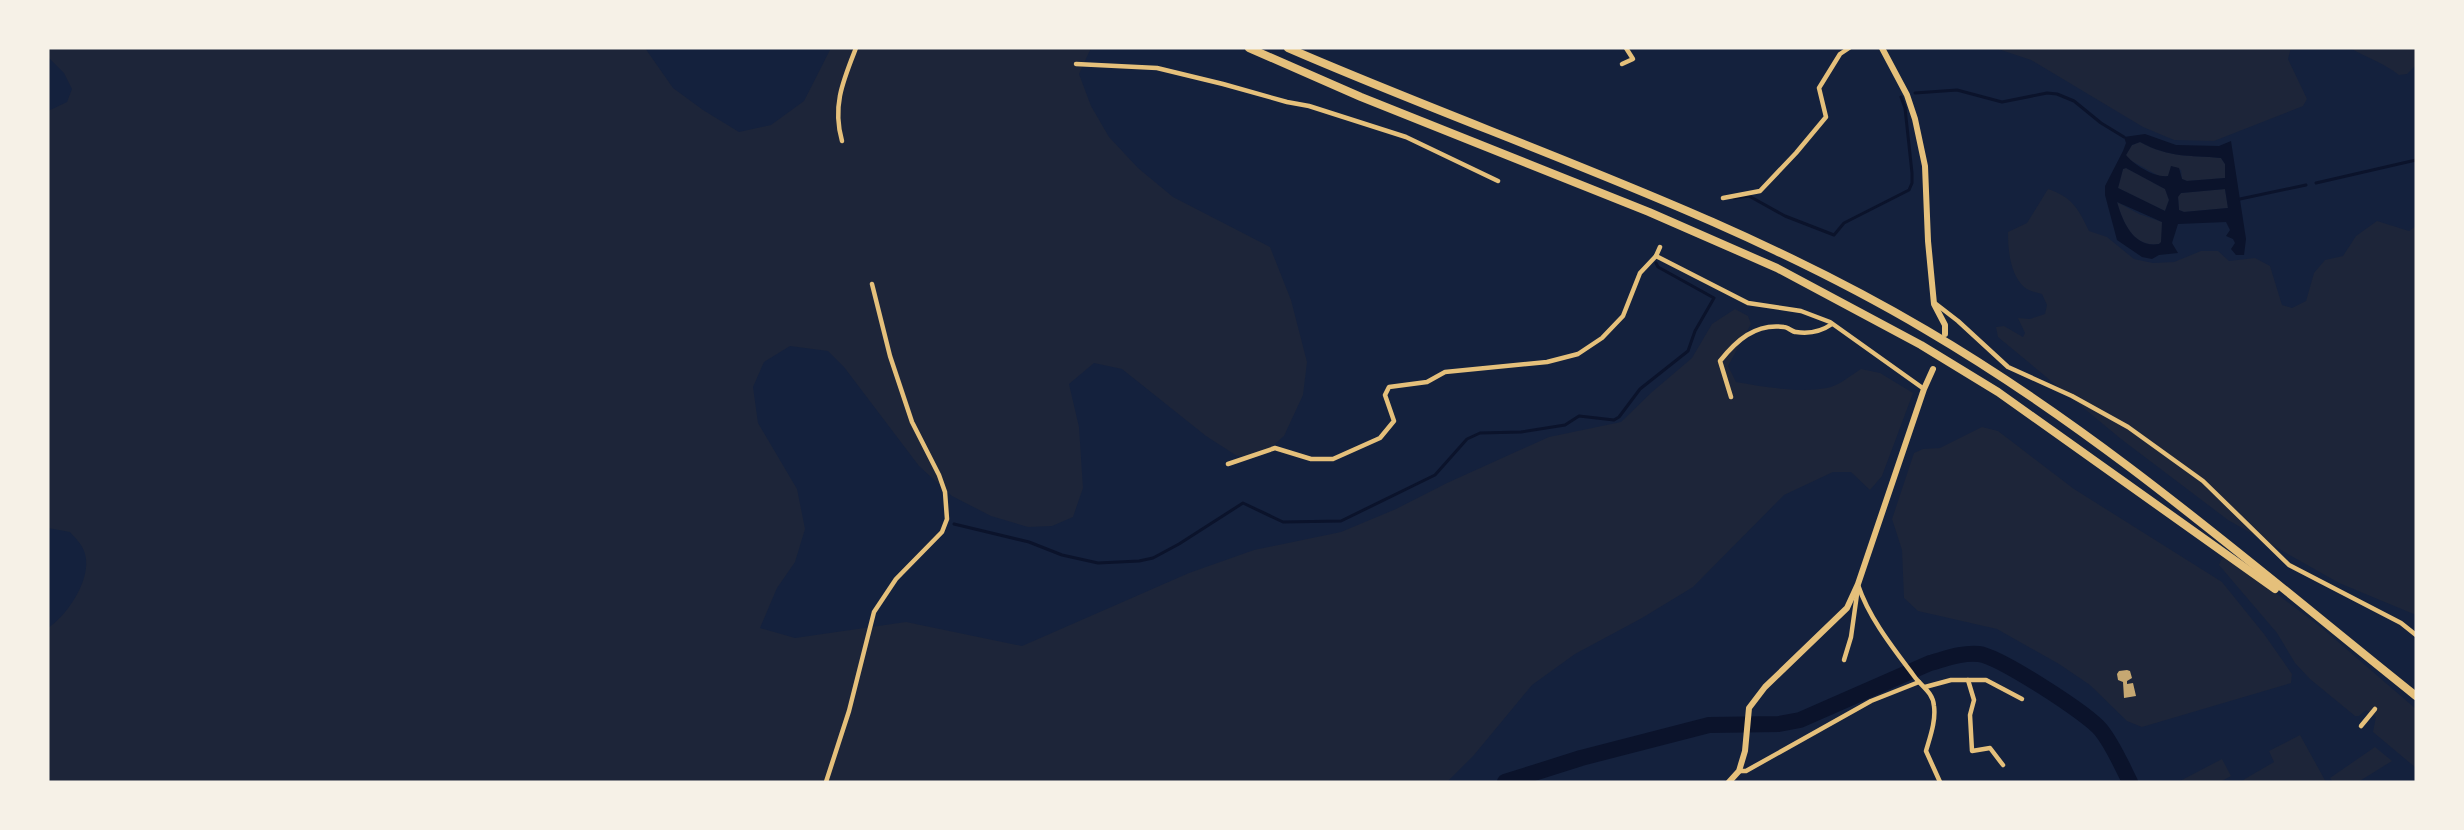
<svg xmlns="http://www.w3.org/2000/svg" width="2464" height="830" font-family="'Nunito Sans',sans-serif">
  <rect width="100%" height="100%" fill="#14213d"/>
  <!-- green -->
  <g fill="#1d2539">
    <path d="M48,48H645L673,88L703,110L739,132L771,125L804,101L831,48H1091L1079,74L1091,106L1109,137L1138,168L1173,197L1270,247L1291,300L1307,362L1303,395L1284,436L1262,455L1237,456L1206,436L1122,369L1094,363L1069,384L1079,427L1083,488L1073,517L1052,526L1028,527L991,516L952,496L919,466L844,367L828,351L790,346L764,362L753,387L758,423L797,489L805,529L795,562L777,588L760,628L795,638L906,622L1022,646L1189,573L1254,550L1341,532L1396,509L1447,483L1549,437L1621,422L1652,392L1692,358L1712,324L1735,309L1748,316L1751,324L1728,366L1736,382C1765,387 1798,393 1827,388C1839,386 1851,375 1861,369L1880,373L1913,393L1882,476L1870,490L1851,472H1833L1784,495L1693,587L1642,618L1575,654L1532,685L1474,755L1447,782H48V628C68,615 94,576 84,551C82,544 74,537 70,532L48,528V111L67,102L72,89L64,73L48,57Z"/>
    <polygon points="1995,48 2291,48 2288,59 2307,99 2303,106 2214,141 2174,140 2143,127 2031,60"/>
    <path d="M2350,48H2416V65L2407,74L2399,75C2384,63 2367,58 2350,48Z"/>
    <path d="M2140,142C2169,158 2190,155 2221,158L2225,164V178L2187,181L2182,179L2181,170L2172,167L2168,176H2159L2128,159L2126,155L2132,145Z"/>
    <polygon points="2126,168 2165,189 2169,200 2165,211 2118,188 2123,169"/>
    <path d="M2048,189C2072,197 2078,208 2089,231L2107,237L2134,259L2153,263L2174,262L2201,251H2218L2229,261L2255,258L2270,266L2282,305L2292,308L2306,301L2314,273L2325,260L2343,256L2356,236L2377,221L2409,231L2416,226V615L2339,583L2228,520L2121,439L1998,337L1996,327L2004,326L2023,337L2025,333L2018,318L2030,319L2045,314L2047,305L2042,294C2036,292 2028,291 2024,287C2010,274 2008,250 2008,232L2027,223Z"/>
    <polygon points="2225,189 2228,208 2184,212 2179,210 2178,196 2181,193"/>
    <path d="M2117,202L2139,214L2162,222V242L2159,244C2133,248 2123,222 2117,202Z"/>
    <polygon points="1982,427 1998,431 2074,489 2222,582 2264,634 2292,674 2291,683 2142,727 2127,721 2090,685 2059,664 1997,629 1918,611 1904,598 1902,550 1892,519 1914,453 1923,449 1940,448"/>
    <polygon points="2224,558 2260,581 2322,628 2416,709 2416,768 2373,732 2376,717 2366,710 2359,716 2355,716 2310,679 2295,663 2277,633 2219,565 2221,560"/>
    <polygon points="2300,735 2326,782 2244,782 2243,780 2274,762 2269,751"/>
    <polygon points="2375,747 2392,761 2358,782 2333,782 2330,778"/>
    <polygon points="2222,759 2231,776 2220,782 2178,782"/>
  </g>
  <!-- water -->
  <path fill="#0b132b" fill-rule="evenodd" d="M2145,134L2176,145L2219,146L2231,141L2246,239L2244,255H2236L2231,249L2235,243L2233,239L2226,236L2230,230L2226,222L2178,224L2172,243L2178,253L2159,255L2152,259L2142,257L2117,240L2105,195V186L2123,151L2126,143L2124,137ZM2140,142C2170,158 2189,155 2221,158L2225,164V178L2187,181L2182,179L2179,168L2171,166L2168,176C2155,178 2134,165 2126,155L2132,145ZM2126,168L2165,189L2169,200L2165,211L2118,188L2123,169ZM2225,189L2228,208L2184,212L2179,210L2178,197L2181,193ZM2117,202L2162,222L2161,242L2159,244C2134,248 2123,223 2117,202Z"/>
  <g fill="none" stroke-linecap="round" stroke-linejoin="round">
    <!-- stream -->
    <g stroke="#0b132b" stroke-width="3">
      <polyline points="1915,93 1957,90 2002,102 2047,93 2057,94 2074,101 2101,123 2124,137"/>
      <polyline points="2316,183 2416,160"/>
      <polyline points="1734,198 1749,196 1785,216 1834,235 1844,223 1909,190 1912,183 1912,173 1905,108 1901,97"/>
      <polyline points="2240,199 2306,185"/>
      <polyline points="954,524 1029,542 1062,555 1098,563 1139,561 1153,558 1179,544 1243,503 1283,522 1341,521 1435,475 1467,439 1480,433 1521,432 1565,425 1579,416 1614,420 1619,417 1640,389 1688,351 1695,331 1714,298 1658,267 1656,263"/>
    </g>
    <!-- river -->
    <path stroke="#0b132b" stroke-width="16" d="M1505,782L1581,758L1709,725L1779,724L1800,720L1930,663C1945,659 1963,652 1979,654C2000,657 2087,713 2101,730C2113,745 2121,764 2130,782"/>
  </g>
  <!-- building -->
  <polygon fill="#c6a872" points="2127,670 2130,671 2132,678 2127,681 2127,684 2133,683 2136,696 2124,698 2123,682 2118,680 2117,674 2119,671"/>
  <g fill="none" stroke-linecap="round" stroke-linejoin="round">
    <!-- minor -->
    <g stroke="#e5c07b" stroke-width="4.5">
      <polyline points="1076,64 1157,68 1223,84 1287,102 1309,106 1406,137 1498,181"/>
      <polyline points="1622,64 1633,59 1626,48"/>
      <path d="M842,141C832,106 843,81 856,48"/>
      <polyline points="1723,198 1760,191 1796,153 1826,117 1819,88 1840,54 1849,48"/>
      <polyline points="1656,256 1748,303 1801,311 1830,322 1924,389"/>
      <polyline points="1936,304 1958,321 2008,367 2072,396 2128,427 2203,481 2289,565 2401,623 2416,635"/>
      <path d="M1731,397L1720,361C1736,341 1755,323 1784,327C1788,327 1792,332 1796,332C1809,334 1822,331 1832,324"/>
      <polyline points="1228,464 1275,448 1311,459 1333,459 1380,438 1394,421 1385,395 1389,387 1427,382 1445,372 1547,362 1578,354 1602,338 1623,316 1640,273 1656,256 1660,247"/>
      <path d="M1858,585C1869,618 1893,648 1914,676C1921,686 1933,692 1934,706C1936,721 1930,737 1926,751L1940,782"/>
      <polyline points="1844,660 1851,637 1858,587"/>
      <polyline points="1968,680 1974,700 1970,715 1972,751 1990,748 2003,765"/>
      <polyline points="1925,687 1951,680 1986,680 2022,699"/>
      <polyline points="2361,726 2375,709"/>
      <polyline points="1739,771 1746,771 1871,701 1919,682"/>
      <polyline points="826,782 849,711 874,612 896,579 942,532 947,519 945,492 939,475 912,422 890,356 872,284"/>
    </g>
    <!-- secondary -->
    <g stroke="#e5c07b" stroke-width="6">
      <polyline points="1882,48 1907,95 1915,119 1925,166 1928,241 1934,304 1945,325 1945,334"/>
      <polyline points="1729,782 1739,771 1745,751 1749,708 1765,687 1847,608 1858,584 1924,389 1933,369"/>
    </g>
    <!-- motorway -->
    <g stroke="#e5c07b" stroke-width="8">
      <polyline points="1249,48 1361,97 1649,212 1777,268 1921,345 1998,392 2275,589"/>
      <path d="M1288,48C1500,140 1727,212 1926,330C2102,433 2257,569 2416,696"/>
    </g>
  </g>
  <!-- border -->
  <rect width="2464" height="830" fill="none" stroke="#f6f1e7" stroke-width="99"/>
</svg>
